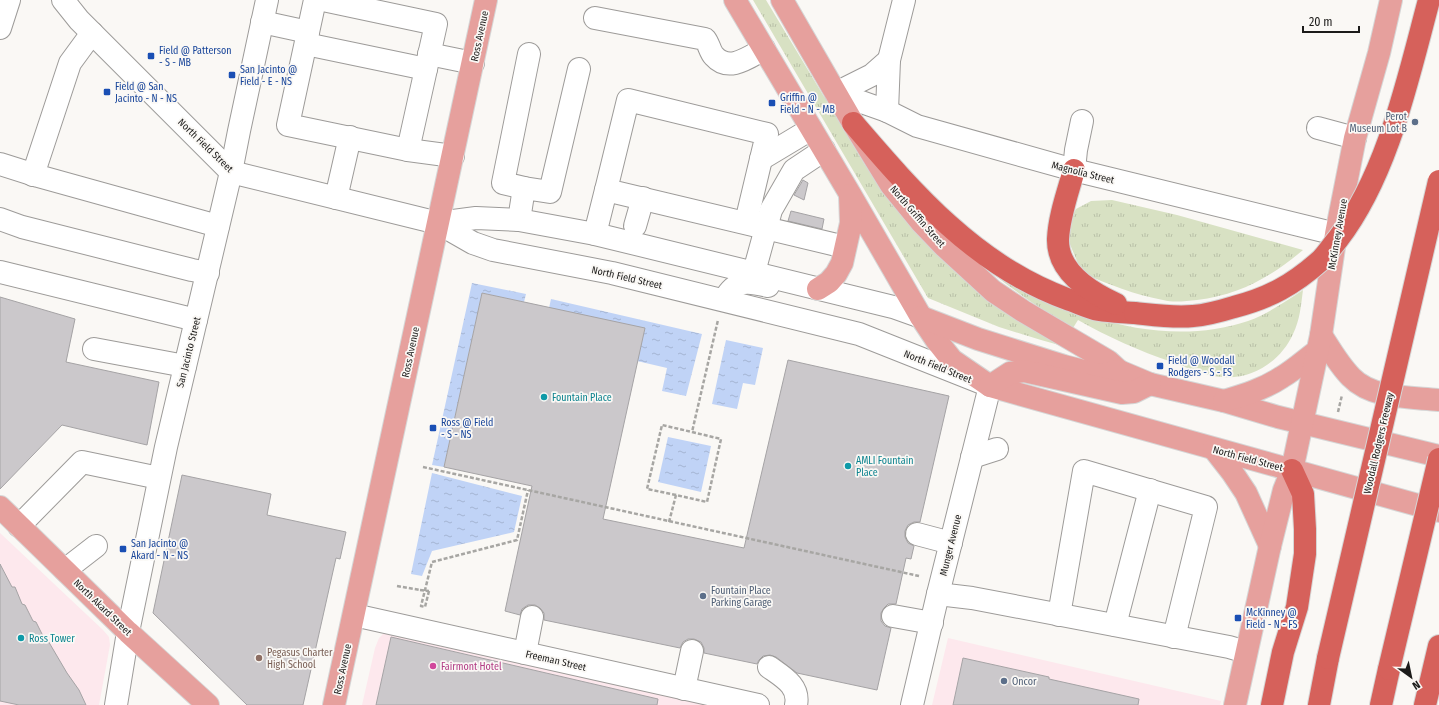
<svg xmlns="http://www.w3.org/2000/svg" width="1439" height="705" font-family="'Fira Sans Condensed',sans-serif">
  <defs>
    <pattern id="grass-tufts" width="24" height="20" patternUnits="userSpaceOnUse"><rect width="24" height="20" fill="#d8e1c3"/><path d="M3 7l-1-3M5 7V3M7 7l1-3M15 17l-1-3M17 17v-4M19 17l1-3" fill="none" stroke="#b9c0a7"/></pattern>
    <pattern id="water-ripples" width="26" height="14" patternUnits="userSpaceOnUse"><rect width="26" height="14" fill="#c0d3f6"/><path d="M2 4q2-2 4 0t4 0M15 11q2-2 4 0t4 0" fill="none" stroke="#a4b5d2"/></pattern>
  </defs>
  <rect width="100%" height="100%" fill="#faf8f5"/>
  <!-- commercial -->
  <g fill="#fde8ed">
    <polygon points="0,533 103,630 109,637 110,645 99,705 0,705"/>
    <polygon points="389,633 719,705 362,705 375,648 379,638 383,634"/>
    <polygon points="948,638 1221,701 1220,705 932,705"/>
  </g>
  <!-- grass -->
  <g fill="url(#grass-tufts)">
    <polygon points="753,0 766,0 865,165 890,198 1066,347 1041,340 999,327 928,298"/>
    <path d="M1112,200L1177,215L1303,250C1271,277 1239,295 1197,300C1186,301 1174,303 1163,300C1135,295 1108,284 1082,273L1069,242V222L1076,209L1091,201Z"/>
    <path d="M978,262C1003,274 1029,286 1054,298C1067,304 1080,312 1093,317C1142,333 1198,338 1248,321C1268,314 1286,301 1303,290C1301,305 1300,320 1293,334C1281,361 1252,380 1222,377C1205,376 1188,368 1172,362C1139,351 1108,337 1078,320L1073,328C1039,309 1008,286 978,262Z"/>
  </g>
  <!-- water -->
  <g fill="url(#water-ripples)">
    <polygon points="472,283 526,294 524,302 482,293 444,467 432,465"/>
    <polygon points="551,299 702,334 686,396 662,391 667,368 637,361 549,308"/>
    <polygon points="726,340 763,348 755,385 743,383 737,409 712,404"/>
    <polygon points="668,437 711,446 701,492 658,482"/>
    <polygon points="432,473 522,496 514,532 432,551 422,576 411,574"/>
  </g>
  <!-- building -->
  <g fill="#cbc8cb" stroke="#a5a3a5">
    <polygon points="803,180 808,183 804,200 794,195"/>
    <polygon points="791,211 824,219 822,229 788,221"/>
    <polygon points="482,293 645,328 603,519 744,548 788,360 949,396 920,522 914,522 908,525 905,531 905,537 908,543 914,546 911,559 906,558 896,604 888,604 884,608 881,613 881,621 885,626 891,628 877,690 797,673 776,657 770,655 763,656 759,660 757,664 704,653 704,648 701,642 694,639 688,639 683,642 680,648 544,620 544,613 540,608 535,605 528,605 522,609 520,615 505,611 532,486 444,467"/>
    <polygon points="0,297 75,319 66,362 159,382 147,445 62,425 0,489"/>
    <polygon points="182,475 271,494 267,515 346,532 340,559 336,558 303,705 247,705 153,613"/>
    <polygon points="0,564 12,587 15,587 22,604 25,605 33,621 36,622 44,638 47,639 67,673 79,690 86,705 19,705 0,701"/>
    <polygon points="391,637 658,699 657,705 376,705"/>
    <polygon points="963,658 1049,677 1049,679 1139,699 1138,705 953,705"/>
  </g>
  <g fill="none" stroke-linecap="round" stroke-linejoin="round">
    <!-- minor casing -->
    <g stroke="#9d9b99" stroke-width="24">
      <g id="minor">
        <polyline points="63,0 79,20 231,172 438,223 473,243 493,250 612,273 859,334 990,386 938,594 912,705"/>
        <polyline points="315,0 288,125 408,150 453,156"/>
        <polyline points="323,0 436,24 408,150"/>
        <path d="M595,18L705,39C709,44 710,52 714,56C729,73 749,57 764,49"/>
        <polyline points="262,22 308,32"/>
        <polyline points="0,28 9,0"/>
        <polyline points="306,44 426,69"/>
        <polyline points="429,54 473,63"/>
        <polyline points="836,93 887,111 917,126 1074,170 1336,234"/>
        <polyline points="836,93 872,75 889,60"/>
        <polyline points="887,111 889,60 904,0"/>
        <polyline points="1318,128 1355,138"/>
        <polyline points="761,159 811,129"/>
        <polyline points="0,164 38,176 218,226"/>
        <polyline points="1074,170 1076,150 1082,121"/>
        <polyline points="33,175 70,63 92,33"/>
        <polyline points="524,188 503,183 529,54"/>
        <polyline points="336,198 350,137"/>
        <polyline points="0,219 22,227 192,270 208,273"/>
        <polyline points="519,220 524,188 550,192 579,69"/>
        <polyline points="746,222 767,134 628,100 606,190 845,247"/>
        <polyline points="438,223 476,218 519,220 595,234 893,307 921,317"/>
        <polyline points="635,226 643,198"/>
        <polyline points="595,234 606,190"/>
        <polyline points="0,272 196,320"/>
        <polyline points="754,272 771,210 794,170 824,150"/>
        <path d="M724,300C736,279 747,281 768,286"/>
        <polyline points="94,349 185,366"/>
        <polyline points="972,457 997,449"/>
        <polyline points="19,526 82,462 159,478"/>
        <polyline points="917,534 951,543"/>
        <polyline points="65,570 96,546"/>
        <polyline points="938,594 972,598 1229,647 1246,652"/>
        <polyline points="354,615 758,705"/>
        <polyline points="1059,615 1084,471 1206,507 1174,637"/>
        <polyline points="893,616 932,623"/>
        <polyline points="1115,625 1150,490"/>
        <polyline points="525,653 532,617"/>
        <path d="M769,667C783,677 800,686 796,705"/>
        <polyline points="684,689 692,651"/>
        <polyline points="116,705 128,632 166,447 231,172 239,131 267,0"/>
      </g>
    </g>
    <!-- major casing -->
    <g stroke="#d6d6d6" stroke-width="24">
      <g id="major">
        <polyline points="735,0 850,194 921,317 937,341 952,360 990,386 1439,511"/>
        <polyline points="782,0 853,123 891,185 922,223 944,246 993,291 1023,311 1108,361 1119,371"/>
        <polyline points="818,289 829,282 836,274 842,263 851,223 850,195"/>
        <polyline points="921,317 978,339 1064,366 1099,375 1119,371 1150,384 1224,401 1278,417 1439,456"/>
        <path d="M1321,335C1330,349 1339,365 1351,377C1372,399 1411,397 1439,400"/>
        <polyline points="990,386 1010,373 1024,371 1122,393 1134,392 1150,384"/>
        <path d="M1224,401C1244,395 1264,389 1282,377C1294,370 1305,360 1317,351"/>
        <polyline points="1214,449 1232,472 1246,493 1270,546"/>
        <polyline points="0,507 128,632 208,705"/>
        <polyline points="334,705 486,0"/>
        <polyline points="1235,705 1270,546 1284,490 1292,470 1321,335 1336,234 1355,138 1379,53 1391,0"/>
      </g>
    </g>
    <!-- highway casing -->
    <g stroke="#d6d6d6" stroke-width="24">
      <g id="highway">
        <path d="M853,123C914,194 976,266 1067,299C1077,302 1088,308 1099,310C1111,312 1123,312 1135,313"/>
        <path d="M1074,170C1068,192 1059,216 1058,239C1057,272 1090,292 1116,304"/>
        <polyline points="1272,705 1283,652 1297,607 1305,554 1305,529 1303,494 1292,470"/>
        <polyline points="1319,705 1328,658"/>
        <polyline points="1381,705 1389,669"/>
        <polyline points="1425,705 1439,646"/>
      </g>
    </g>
    <!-- path -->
    <g stroke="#a7a6a3" stroke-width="2.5" stroke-dasharray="4 2" stroke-linecap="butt">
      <polyline points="1338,412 1342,395"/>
      <polyline points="423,467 919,576"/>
      <polyline points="676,495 647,489 662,425 692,432"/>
      <polyline points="669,522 676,495 707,502 721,439 692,432 718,320"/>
      <polyline points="397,586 420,590"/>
      <polyline points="429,591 425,607 421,606 432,562 517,540 528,490"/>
    </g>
    <!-- minor -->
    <use href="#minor" stroke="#fff" stroke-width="22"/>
    <!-- major -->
    <use href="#major" stroke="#e6a09d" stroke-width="22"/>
    <!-- highway -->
    <use href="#highway" stroke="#d6615b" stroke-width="22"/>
    <!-- highway-bridge casing -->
    <g stroke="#d6d6d6" stroke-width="24" stroke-linecap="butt">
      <g id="highway-bridge">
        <path d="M1135,313C1154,315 1174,318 1193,316C1207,315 1221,311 1234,307C1269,298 1293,285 1321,260C1327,254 1332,246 1338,239C1388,174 1408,78 1429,0"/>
        <polyline points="1328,658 1439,181"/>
        <polyline points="1389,669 1439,459"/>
      </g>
    </g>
    <!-- path-bridge -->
    <polyline stroke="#a7a6a3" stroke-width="2.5" stroke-dasharray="4 2" stroke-linecap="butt" points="420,590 429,591"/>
    <!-- highway-bridge -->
    <use href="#highway-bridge" stroke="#d6615b" stroke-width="22"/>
  </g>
  <!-- markers -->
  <g fill="#1a4fb4" stroke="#faf8f5" stroke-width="1.5">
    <rect x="147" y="52" width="8" height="8" rx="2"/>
    <rect x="228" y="71" width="8" height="8" rx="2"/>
    <rect x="103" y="88" width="8" height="8" rx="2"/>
    <rect x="768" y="99" width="8" height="8" rx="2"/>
    <rect x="1156" y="362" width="8" height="8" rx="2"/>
    <rect x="429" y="424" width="8" height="8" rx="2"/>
    <rect x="119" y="545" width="8" height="8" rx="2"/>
    <rect x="1234" y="614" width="8" height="8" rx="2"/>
  </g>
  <g fill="#5c6f8a" stroke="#faf8f5" stroke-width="1.5">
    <circle cx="1415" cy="122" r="4"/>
    <circle cx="703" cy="596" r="4"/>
    <circle cx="1004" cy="681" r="4"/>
  </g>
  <g fill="#0f9aa8" stroke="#faf8f5" stroke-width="1.5">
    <circle cx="544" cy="397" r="4"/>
    <circle cx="848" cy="466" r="4"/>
    <circle cx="21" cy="638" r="4"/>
  </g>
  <circle fill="#8d6e63" stroke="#faf8f5" stroke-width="1.5" cx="259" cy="658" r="4"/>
  <circle fill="#d1479c" stroke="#faf8f5" stroke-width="1.5" cx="433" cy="666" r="4"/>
  <g text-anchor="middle" stroke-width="3.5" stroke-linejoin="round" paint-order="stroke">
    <!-- street labels -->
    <g font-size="10" fill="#1c1b1a" stroke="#faf8f5">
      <text transform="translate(479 36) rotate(-78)" y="4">Ross Avenue</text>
      <text transform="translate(206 145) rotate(44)" y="4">North Field Street</text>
      <text transform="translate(1083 172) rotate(14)" y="4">Magnolia Street</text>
      <text transform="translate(918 216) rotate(49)" y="4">North Griffin Street</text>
      <text transform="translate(1337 234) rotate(-80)" y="4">McKinney Avenue</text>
      <text transform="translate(627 277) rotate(13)" y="4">North Field Street</text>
      <text transform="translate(188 352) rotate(-76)" y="4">San Jacinto Street</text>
      <text transform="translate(410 352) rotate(-78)" y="4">Ross Avenue</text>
      <text transform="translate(938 366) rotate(22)" y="4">North Field Street</text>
      <text transform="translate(1378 443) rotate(-77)" y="4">Woodall Rodgers Freeway</text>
      <text transform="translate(1248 458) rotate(15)" y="4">North Field Street</text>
      <text transform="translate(950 545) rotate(-76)" y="4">Munger Avenue</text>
      <text transform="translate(103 607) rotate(44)" y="4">North Akard Street</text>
      <text transform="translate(556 660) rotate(13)" y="4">Freeman Street</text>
      <text transform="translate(342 669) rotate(-78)" y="4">Ross Avenue</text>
    </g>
    <!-- transit labels -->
    <g font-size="10" fill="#164399" stroke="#faf8f5" text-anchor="start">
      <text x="159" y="54">Field @ Patterson<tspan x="159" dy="12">- S - MB</tspan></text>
      <text x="240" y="73">San Jacinto @<tspan x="240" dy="12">Field - E - NS</tspan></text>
      <text x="115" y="90">Field @ San<tspan x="115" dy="12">Jacinto - N - NS</tspan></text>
      <text x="780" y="101">Griffin @<tspan x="780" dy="12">Field - N - MB</tspan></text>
      <text x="1168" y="364">Field @ Woodall<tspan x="1168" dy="12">Rodgers - S - FS</tspan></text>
      <text x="441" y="426">Ross @ Field<tspan x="441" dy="12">- S - NS</tspan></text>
      <text x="131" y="547">San Jacinto @<tspan x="131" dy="12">Akard - N - NS</tspan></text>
      <text x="1246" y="616">McKinney @<tspan x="1246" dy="12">Field - N - FS</tspan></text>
    </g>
    <!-- service labels -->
    <g font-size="10" fill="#4e5e75" stroke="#faf8f5" text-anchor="start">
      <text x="1407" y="120" text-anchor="end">Perot<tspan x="1407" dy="12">Museum Lot B</tspan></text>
      <text x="711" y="594">Fountain Place<tspan x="711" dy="12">Parking Garage</tspan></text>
      <text x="1012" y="685">Oncor</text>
    </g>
    <!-- culture labels -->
    <g font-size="10" fill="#0d838f" stroke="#faf8f5" text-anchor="start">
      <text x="552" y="401">Fountain Place</text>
      <text x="856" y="464">AMLI Fountain<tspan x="856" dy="12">Place</tspan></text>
      <text x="29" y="642">Ross Tower</text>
    </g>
    <!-- education labels -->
    <g font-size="10" fill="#785e54" stroke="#faf8f5" text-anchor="start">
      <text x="267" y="656">Pegasus Charter<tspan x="267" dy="12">High School</tspan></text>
    </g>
    <!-- hotel labels -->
    <g font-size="10" fill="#b23c85" stroke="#faf8f5" text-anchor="start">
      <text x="441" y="670">Fairmont Hotel</text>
    </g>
  </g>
  <!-- north arrow -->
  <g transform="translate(1411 677) rotate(147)" stroke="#faf8f5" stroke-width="3" paint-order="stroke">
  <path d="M0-3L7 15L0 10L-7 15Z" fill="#1c1b1a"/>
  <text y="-6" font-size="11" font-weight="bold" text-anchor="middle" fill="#1c1b1a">N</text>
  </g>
  <!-- scale -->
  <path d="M1303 26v6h56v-6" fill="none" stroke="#1c1b1a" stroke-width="2"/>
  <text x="1309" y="26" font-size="12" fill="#1c1b1a" stroke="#faf8f5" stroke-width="3" paint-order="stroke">20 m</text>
</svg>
